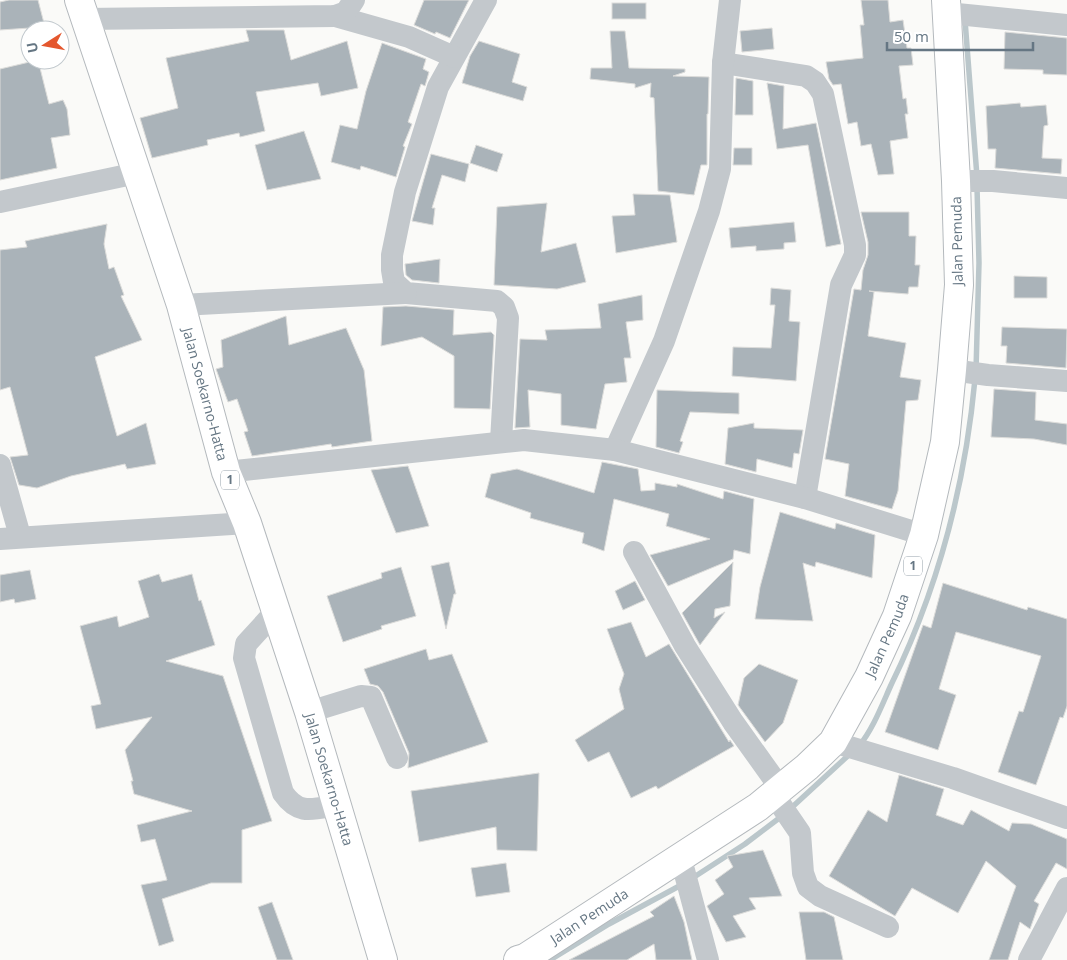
<svg xmlns="http://www.w3.org/2000/svg" width="1067" height="960" font-family="'Open Sans',sans-serif">
  <rect width="100%" height="100%" fill="#fafaf8"/>
  <g fill="none" stroke-linecap="round" stroke-linejoin="round">
    <!-- stream -->
    <g stroke="#bbc7cb" stroke-width="5.5">
      <polyline points="965,20 977,177"/>
      <polyline points="976,370 979,263 977,187"/>
      <path d="M859,746C873,729 882,705 891,685C938,589 965,486 975,379"/>
      <polyline points="789,810 852,752"/>
      <polyline points="691,879 745,844 782,816"/>
      <polyline points="550,960 609,924 683,884"/>
    </g>
  </g>
  <!-- building -->
  <g fill="#aab3b9" stroke="#dcdcda">
    <polygon points="9,0 38,0 45,27 0,30 0,2"/>
    <polygon points="424,0 469,0 450,38 436,32 435,34 414,25"/>
    <polygon points="861,0 888,0 890,22 903,20 907,48 911,48 913,65 899,66 903,99 906,98 908,114 905,114 908,138 890,141 894,174 878,175 871,144 861,146 857,122 848,124 841,84 833,85 829,79 826,62 863,58 860,25 864,25"/>
    <rect x="612" y="3" width="34" height="16"/>
    <polygon points="772,28 774,49 742,52 740,31"/>
    <polygon points="246,30 284,30 291,60 347,41 358,88 321,96 318,83 256,92 265,131 240,137 239,133 207,140 208,145 152,158 140,118 178,108 166,58 249,41"/>
    <polygon points="610,31 625,31 629,68 685,69 685,72 673,76 709,77 708,114 707,114 707,165 701,165 694,195 658,191 654,98 650,97 651,83 635,88 635,84 590,79 591,68 612,68"/>
    <polygon points="1005,32 1067,38 1067,75 1043,74 1043,70 1004,69"/>
    <polygon points="479,41 520,54 512,82 527,87 523,101 462,83 470,56"/>
    <polygon points="382,43 426,59 423,69 429,72 425,86 421,84 408,122 412,124 403,146 405,147 396,177 361,166 360,170 331,162 340,125 357,129 366,91"/>
    <polygon points="38,60 49,104 63,100 67,109 70,135 51,138 57,168 0,180 0,69"/>
    <polygon points="736,78 753,81 753,115 735,115"/>
    <polygon points="767,83 784,86 783,129 816,123 841,244 826,247 808,145 777,149"/>
    <polygon points="1020,103 1021,107 1046,105 1048,125 1044,126 1042,158 1062,159 1061,174 995,168 996,149 988,149 986,106"/>
    <polygon points="304,131 321,179 267,190 255,145"/>
    <polygon points="476,145 503,154 497,172 470,163"/>
    <polygon points="734,148 752,148 752,165 733,165"/>
    <polygon points="431,154 469,164 465,182 442,175 432,208 435,208 433,225 412,221"/>
    <polygon points="633,194 670,195 677,242 616,253 612,216 635,215"/>
    <polygon points="547,203 541,252 576,243 586,282 557,289 494,285 497,207"/>
    <polygon points="861,212 909,212 909,236 916,236 915,265 920,265 918,287 909,287 908,294 869,291 874,292 868,336 906,343 900,377 921,380 918,400 906,401 898,491 892,509 845,496 849,464 825,459 854,289 861,290 863,270 868,255 868,242"/>
    <polygon points="794,222 796,242 784,243 784,249 756,251 756,246 731,248 729,228"/>
    <polygon points="107,224 104,244 109,269 114,267 124,295 121,296 142,340 95,357 117,436 146,423 156,464 127,469 125,464 71,476 37,488 19,485 10,457 28,455 10,387 0,390 0,250 27,247 25,241"/>
    <polygon points="440,259 439,283 412,280 406,275 405,264"/>
    <polygon points="1014,276 1047,277 1047,298 1014,298"/>
    <polygon points="771,288 791,290 789,321 800,322 796,381 732,376 733,347 771,348 775,305 770,305"/>
    <polygon points="642,295 643,320 626,322 631,358 624,358 627,382 605,384 596,429 561,425 561,394 528,390 530,427 515,428 520,339 547,340 545,330 601,328 598,304"/>
    <polygon points="406,306 454,310 453,335 491,332 494,335 490,409 454,408 454,356 422,337 381,346 383,307"/>
    <polygon points="286,316 289,345 346,328 364,370 372,441 332,447 331,444 252,456 244,432 248,431 237,399 228,402 216,369 223,367 221,340"/>
    <polygon points="1002,327 1067,329 1066,368 1006,363 1007,346 1001,346"/>
    <polygon points="994,389 1036,392 1035,420 1067,424 1067,445 1034,439 991,437"/>
    <polygon points="657,390 739,393 739,414 690,412 680,441 683,442 679,453 656,447"/>
    <polygon points="754,423 754,428 803,430 799,454 794,453 792,468 757,459 756,472 725,464 728,428"/>
    <polygon points="602,462 638,469 641,491 655,490 655,483 677,487 677,484 723,499 724,491 754,499 750,554 734,550 733,559 668,586 650,555 710,539 666,526 669,514 614,499 604,551 582,543 584,533 530,518 531,513 485,497 491,474 517,469 594,493"/>
    <polygon points="408,466 429,526 396,533 371,470"/>
    <polygon points="780,512 835,529 836,523 875,535 872,578 816,562 815,567 803,563 813,621 755,619 760,587"/>
    <polygon points="449,562 456,594 454,594 446,629 431,566"/>
    <polygon points="733,562 730,606 715,609 714,618 725,612 700,645 682,613"/>
    <polygon points="401,567 416,616 381,626 382,629 343,642 327,596 382,578 381,573"/>
    <polygon points="30,570 36,599 15,603 14,599 0,602 0,575"/>
    <polygon points="159,574 162,582 192,574 199,601 201,600 215,645 166,661 223,676 272,821 242,830 242,883 211,883 162,899 174,941 159,946 141,885 167,880 155,839 141,842 137,825 192,811 134,794 131,781 133,781 125,750 152,717 96,729 91,706 101,704 80,626 117,616 119,627 149,617 138,581"/>
    <polygon points="635,581 645,600 623,610 615,591"/>
    <polygon points="943,583 1027,610 1028,607 1067,619 1067,706 1063,718 1060,717 1036,785 998,772 1019,711 1023,712 1041,656 956,632 939,689 956,695 938,750 885,732 923,625 931,628"/>
    <polygon points="631,622 646,657 669,644 729,742 730,740 734,746 658,789 656,786 631,798 609,752 588,762 575,740 624,709 619,689 624,674 607,629"/>
    <polygon points="426,649 429,660 452,654 488,742 408,768 409,753 383,692 378,686 370,684 364,669"/>
    <polygon points="759,664 798,680 783,723 765,742 738,705 744,678"/>
    <polygon points="539,773 537,851 497,850 496,827 419,842 411,791"/>
    <polygon points="899,775 944,789 936,815 963,825 971,810 1009,831 1012,823 1031,824 1067,839 1067,869 1056,863 1034,901 1039,904 1030,929 1020,922 1008,960 989,960 1016,886 986,861 958,913 912,888 895,916 829,876 868,810 887,822"/>
    <polygon points="763,850 782,896 749,898 756,909 733,916 746,937 726,942 707,906 724,894 715,880 733,867 727,856"/>
    <polygon points="506,863 510,892 476,897 471,868"/>
    <polygon points="674,896 684,922 692,960 656,960 654,944 627,960 569,960 654,916 650,912"/>
    <polygon points="272,902 293,960 277,960 258,907"/>
    <polygon points="799,912 824,912 834,917 843,960 806,960"/>
  </g>
  <g fill="none" stroke-linecap="round" stroke-linejoin="round">
    <!-- highway casing -->
    <g stroke="#b4b9bd" stroke-width="30">
      <g id="highway">
        <path id="s1" d="M79,0L181,305L226,472L247,523L309,712L383,960"/>
        <path id="s2" d="M518,960L525,958L758,807L807,767L833,742L869,677L897,616L924,535L945,442L952,370L959,285L956,181L946,0"/>
      </g>
    </g>
    <!-- minor -->
    <g stroke="#c3c8cc" stroke-width="22">
      <polyline points="486,0 438,87 405,192 392,255 392,270 394,282 406,293 497,301 504,307 508,318 501,441"/>
      <polyline points="947,13 1067,25"/>
      <polyline points="335,16 409,37 454,57"/>
      <polyline points="84,19 335,16 346,12 354,0"/>
      <polyline points="723,63 806,76 815,82 823,94 855,245 855,255 841,285 805,498"/>
      <polyline points="956,181 993,181 1067,188"/>
      <polyline points="0,202 137,173"/>
      <polyline points="181,305 406,293"/>
      <polyline points="952,370 988,375 1067,381"/>
      <polyline points="615,450 664,341 709,211 720,169 723,63 730,0"/>
      <polyline points="0,465 20,536"/>
      <polyline points="226,472 524,440 615,450 805,498 924,535"/>
      <polyline points="0,539 247,523"/>
      <polyline points="634,552 685,646 733,722 781,789"/>
      <path d="M276,611L246,644L244,658L283,793C299,816 313,809 338,805"/>
      <polyline points="309,712 361,696 371,697 397,758"/>
      <polyline points="833,742 953,778 1067,818"/>
      <polyline points="774,795 800,833 803,873 808,887 820,896 888,927"/>
      <polyline points="681,859 708,960"/>
      <polyline points="1029,960 1067,888"/>
    </g>
    <!-- highway -->
    <use href="#highway" stroke="#fff" stroke-width="28"/>
  </g>
  <g text-anchor="middle" stroke-width="5" stroke-linejoin="round" paint-order="stroke">
    <!-- shield labels -->
    <g fill="#fff" stroke="#939fa8" stroke-width="1">
      <rect x="221" y="470.5" width="18" height="19" rx="4"/>
      <rect x="904" y="556.5" width="18" height="19" rx="4"/>
    </g>
    <g font-size="12" font-weight="bold" fill="#657683">
      <text x="230" y="484">1</text>
      <text x="913" y="570">1</text>
    </g>
    <!-- street labels -->
    <g font-size="14" fill="#657683" stroke="#fff">
      <text transform="translate(957 241) rotate(-91)" y="5">Jalan Pemuda</text>
      <text dy="5" stroke="none"><textPath href="#s1" startOffset="414">Jalan Soekarno-Hatta</textPath></text>
      <text dy="5" stroke="none"><textPath href="#s2" startOffset="504">Jalan Pemuda</textPath></text>
      <text dy="5" stroke="none"><textPath href="#s1" startOffset="819">Jalan Soekarno-Hatta</textPath></text>
      <text dy="5" stroke="none"><textPath href="#s2" startOffset="84">Jalan Pemuda</textPath></text>
    </g>
  </g>
  <!-- north arrow -->
  <g transform="translate(45 45) rotate(259)"><circle r="24" fill="#ffffff" stroke="#c1c8cd"/>
  <path d="M0-4L9 19L0 12L-9 19Z" fill="#e4572e"/>
  <text y="-8" font-size="14" font-weight="bold" text-anchor="middle" fill="#657683">U</text>
  </g>
  <!-- scale -->
  <path d="M887 42v8h146v-8" fill="none" stroke="#657683" stroke-width="2.5"/>
  <text x="894" y="42" font-size="15" fill="#657683" stroke="#ffffff" stroke-width="4" paint-order="stroke">50 m</text>
</svg>
